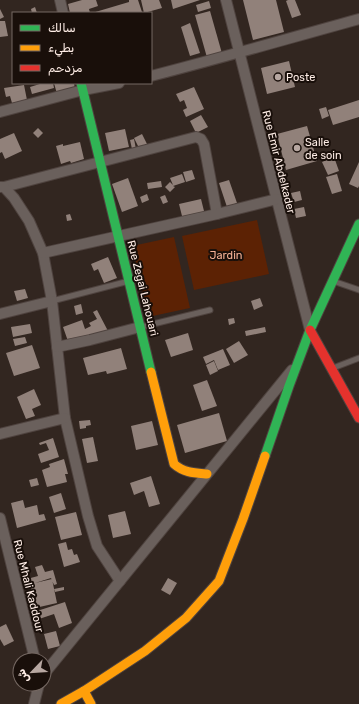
<svg xmlns="http://www.w3.org/2000/svg" width="359" height="704" font-family="Rubik,Cairo,sans-serif">
  <rect width="100%" height="100%" fill="#322620"/>
  <!-- green -->
  <g fill="#5c2204">
    <polygon points="257,220 269,274 194,290 182,236"/>
    <polygon points="174,237 190,308 148,317 132,246"/>
  </g>
  <!-- building -->
  <g fill="#91817a">
    <polygon points="82,0 96,0 98,6 89,9 90,13 70,13 68,4"/>
    <polygon points="129,0 138,0 142,12 139,13 92,13 129,2"/>
    <polygon points="141,0 159,0 162,8 144,13"/>
    <polygon points="171,0 200,0 173,9"/>
    <polygon points="243,0 276,0 284,32 253,40"/>
    <polygon points="288,0 295,0 301,15 292,18 286,1"/>
    <polygon points="209,1 211,8 198,12 196,5"/>
    <polygon points="35,7 37,13 32,13 31,9"/>
    <polygon points="0,9 4,17 0,19"/>
    <polygon points="210,11 223,57 208,61 195,15"/>
    <polygon points="0,21 5,21 8,36 0,37"/>
    <polygon points="190,23 200,53 190,56 181,27"/>
    <polygon points="289,61 295,87 267,94 261,68"/>
    <polygon points="43,83 53,83 54,88 32,94 30,87"/>
    <polygon points="54,83 74,83 75,89 57,94"/>
    <polygon points="24,85 27,100 12,103 10,96 6,97 4,88"/>
    <polygon points="194,87 204,109 186,117 183,110 187,108 184,100 180,102 176,94"/>
    <polygon points="359,100 359,117 333,125 328,110"/>
    <polygon points="326,107 329,116 322,119 319,109"/>
    <polygon points="201,115 208,127 196,133 190,121"/>
    <polygon points="307,126 317,161 286,170 277,134"/>
    <polygon points="38,128 43,133 38,138 33,133"/>
    <polygon points="125,129 129,147 109,151 105,133"/>
    <polygon points="14,133 22,151 5,159 2,152 0,153 0,139"/>
    <polygon points="142,134 147,144 139,148 134,138"/>
    <polygon points="134,139 136,149 132,149 130,140"/>
    <polygon points="80,142 84,159 71,163 70,161 61,164 56,146 63,144 63,146"/>
    <polygon points="334,157 339,171 328,175 322,162"/>
    <polygon points="359,162 359,186 358,188 349,184"/>
    <polygon points="192,170 195,179 186,182 183,172"/>
    <polygon points="182,174 185,182 173,186 175,187 170,192 165,187 170,182 173,185 170,178"/>
    <polygon points="337,174 342,191 332,194 326,177"/>
    <polygon points="128,178 138,206 122,212 112,184"/>
    <polygon points="229,180 237,203 227,207 219,183"/>
    <polygon points="161,181 162,187 148,189 147,183"/>
    <polygon points="300,191 302,200 294,202 291,193"/>
    <polygon points="147,194 149,200 142,203 140,197"/>
    <polygon points="165,195 168,202 163,204 160,197"/>
    <polygon points="201,199 205,215 183,220 179,204"/>
    <polygon points="304,207 306,216 296,218 294,209"/>
    <polygon points="70,214 72,220 67,221 66,215"/>
    <polygon points="108,257 117,278 104,283 98,269 94,271 91,264"/>
    <polygon points="25,289 28,298 17,301 14,291"/>
    <polygon points="260,298 263,306 254,310 251,301"/>
    <polygon points="81,304 83,313 76,315 74,306"/>
    <polygon points="97,310 108,331 69,344 63,327 82,320 85,329 91,326 89,323 97,319 93,312"/>
    <polygon points="234,318 235,323 229,325 228,319"/>
    <polygon points="30,324 32,333 13,337 11,327"/>
    <polygon points="265,327 266,332 246,336 245,331"/>
    <polygon points="188,333 193,350 171,357 165,340"/>
    <polygon points="25,337 27,343 15,346 13,339"/>
    <polygon points="239,341 248,355 234,363 226,349"/>
    <polygon points="32,345 40,368 14,376 6,353"/>
    <polygon points="121,348 127,369 107,374 106,371 88,375 83,358"/>
    <polygon points="223,349 230,365 218,370 214,360 206,364 203,357"/>
    <polygon points="214,361 218,371 210,375 206,365"/>
    <polygon points="207,380 217,406 202,411 193,385"/>
    <polygon points="34,389 41,405 32,409 35,416 26,419 17,397"/>
    <polygon points="219,413 227,441 185,453 177,425"/>
    <polygon points="90,420 91,425 86,426 86,428 80,429 79,421"/>
    <polygon points="152,421 158,445 136,450 131,426"/>
    <polygon points="93,437 98,461 87,463 82,439"/>
    <polygon points="53,438 59,457 41,463 38,454 49,450 46,443 40,445 39,443"/>
    <polygon points="64,459 68,474 65,474 67,482 47,487 42,470 50,467 49,464"/>
    <polygon points="151,476 160,504 149,507 144,491 134,495 130,483"/>
    <polygon points="37,478 39,485 31,487 29,480"/>
    <polygon points="61,493 66,509 54,513 49,497"/>
    <polygon points="23,500 25,508 37,505 39,515 44,514 46,520 17,528 11,503"/>
    <polygon points="125,511 131,534 113,538 108,515"/>
    <polygon points="76,512 82,535 61,540 55,517"/>
    <polygon points="66,542 68,550 72,549 74,555 77,554 80,562 64,567 58,544"/>
    <polygon points="42,565 45,572 53,570 57,584 54,585 51,578 35,583 52,579 57,603 35,608 30,585 27,579 38,576 35,567"/>
    <polygon points="168,578 177,583 170,595 161,590"/>
    <polygon points="64,587 64,590 55,592 54,589"/>
    <polygon points="65,602 72,623 59,628 54,614 39,619 37,611"/>
    <polygon points="6,624 14,641 4,646 0,639 0,627"/>
    <polygon points="56,631 60,646 48,649 44,634"/>
  </g>
  <g fill="none" stroke-linecap="round" stroke-linejoin="round">
    <!-- lane casing -->
    <g stroke="#4f433f" stroke-width="7">
      <g id="lane">
        <polyline points="333,281 359,290"/>
        <polyline points="52,301 129,281"/>
        <polyline points="141,327 210,310"/>
        <polyline points="333,368 359,358"/>
      </g>
    </g>
    <!-- street casing -->
    <g stroke="#4f433f" stroke-width="12">
      <g id="street">
        <polyline points="60,0 63,13"/>
        <polyline points="226,0 310,330"/>
        <path d="M151,76C221,58 290,38 359,19"/>
        <polyline points="0,112 83,90 119,83"/>
        <polyline points="0,187 4,187 196,137 201,139 204,144 217,214"/>
        <polyline points="4,187 14,198 29,221 43,253 52,301 65,418 88,516 97,546 120,581"/>
        <polyline points="43,253 217,214 277,199"/>
        <polyline points="0,314 52,301"/>
        <polyline points="57,347 90,340 140,327"/>
        <polyline points="0,434 65,418"/>
        <polyline points="0,518 35,660"/>
        <polyline points="44,674 292,370"/>
        <polyline points="34,704 39,684"/>
      </g>
    </g>
    <!-- fast casing -->
    <g stroke="#4f433f" stroke-width="11">
      <g id="fast">
        <polyline points="81,83 151,372"/>
        <polyline points="265,456 289,386 310,330 359,224"/>
      </g>
    </g>
    <!-- slow casing -->
    <g stroke="#4f433f" stroke-width="11">
      <g id="slow">
        <path d="M151,372L174,464C184,473 195,473 207,474"/>
        <polyline points="84,691 91,704"/>
        <polyline points="61,704 84,691 145,651 186,618 219,581 243,519 265,456"/>
      </g>
    </g>
    <!-- jam casing -->
    <g stroke="#4f433f" stroke-width="11">
      <polyline id="jam" points="310,330 359,418"/>
    </g>
    <!-- lane -->
    <use href="#lane" stroke="#6a605c" stroke-width="5"/>
    <!-- street -->
    <use href="#street" stroke="#6a605c" stroke-width="10"/>
    <!-- fast -->
    <use href="#fast" stroke="#30b455" stroke-width="9"/>
    <!-- slow -->
    <use href="#slow" stroke="#ff9f0a" stroke-width="9"/>
    <!-- jam -->
    <use href="#jam" stroke="#e5322d" stroke-width="9"/>
  </g>
  <!-- markers -->
  <g fill="#b7a7a1" stroke="#190f0a" stroke-width="1.5">
    <circle cx="278" cy="77" r="4"/>
    <circle cx="297" cy="148" r="4"/>
  </g>
  <g text-anchor="middle" stroke-width="4" stroke-linejoin="round" paint-order="stroke">
    <!-- poi labels -->
    <g font-size="11" fill="#feede6" stroke="#190f0a" text-anchor="start">
      <text x="286" y="81">Poste</text>
      <text x="305" y="146">Salle<tspan x="305" dy="13">de soin</tspan></text>
    </g>
    <!-- street labels -->
    <g font-size="11" fill="#feede6" stroke="#190f0a">
      <text transform="translate(279 162) rotate(76)" y="4">Rue Emir Abdelkader</text>
      <text transform="translate(143 288) rotate(76)" y="4">Rue Zegai Lahouari</text>
      <text transform="translate(29 586) rotate(76)" y="4">Rue Mhali Kaddour</text>
    </g>
    <!-- park labels -->
    <g font-size="11" fill="#f5b195" stroke="#190f0a">
      <text x="226" y="259">Jardin</text>
    </g>
  </g>
  <!-- legend -->
  <rect x="12" y="12" width="140" height="72" fill="#190f0a" stroke="#756862"/>
  <rect x="20" y="25" width="20" height="6" fill="#30b455" stroke="#756862"/>
  <text x="48" y="32" font-size="12" fill="#feede6">سالك</text>
  <rect x="20" y="45" width="20" height="6" fill="#ff9f0a" stroke="#756862"/>
  <text x="48" y="52" font-size="12" fill="#feede6">بطيء</text>
  <rect x="20" y="65" width="20" height="6" fill="#e5322d" stroke="#756862"/>
  <text x="48" y="72" font-size="12" fill="#feede6">مزدحم</text>
  <!-- north arrow -->
  <g transform="translate(32 672) rotate(245)"><circle r="19" fill="#190f0a" stroke="#756862"/>
  <path d="M0-3L7 15L0 10L-7 15Z" fill="#b7a7a1"/>
  <text y="-6" font-size="11" font-weight="bold" text-anchor="middle" fill="#feede6">ش</text>
  </g>
</svg>
